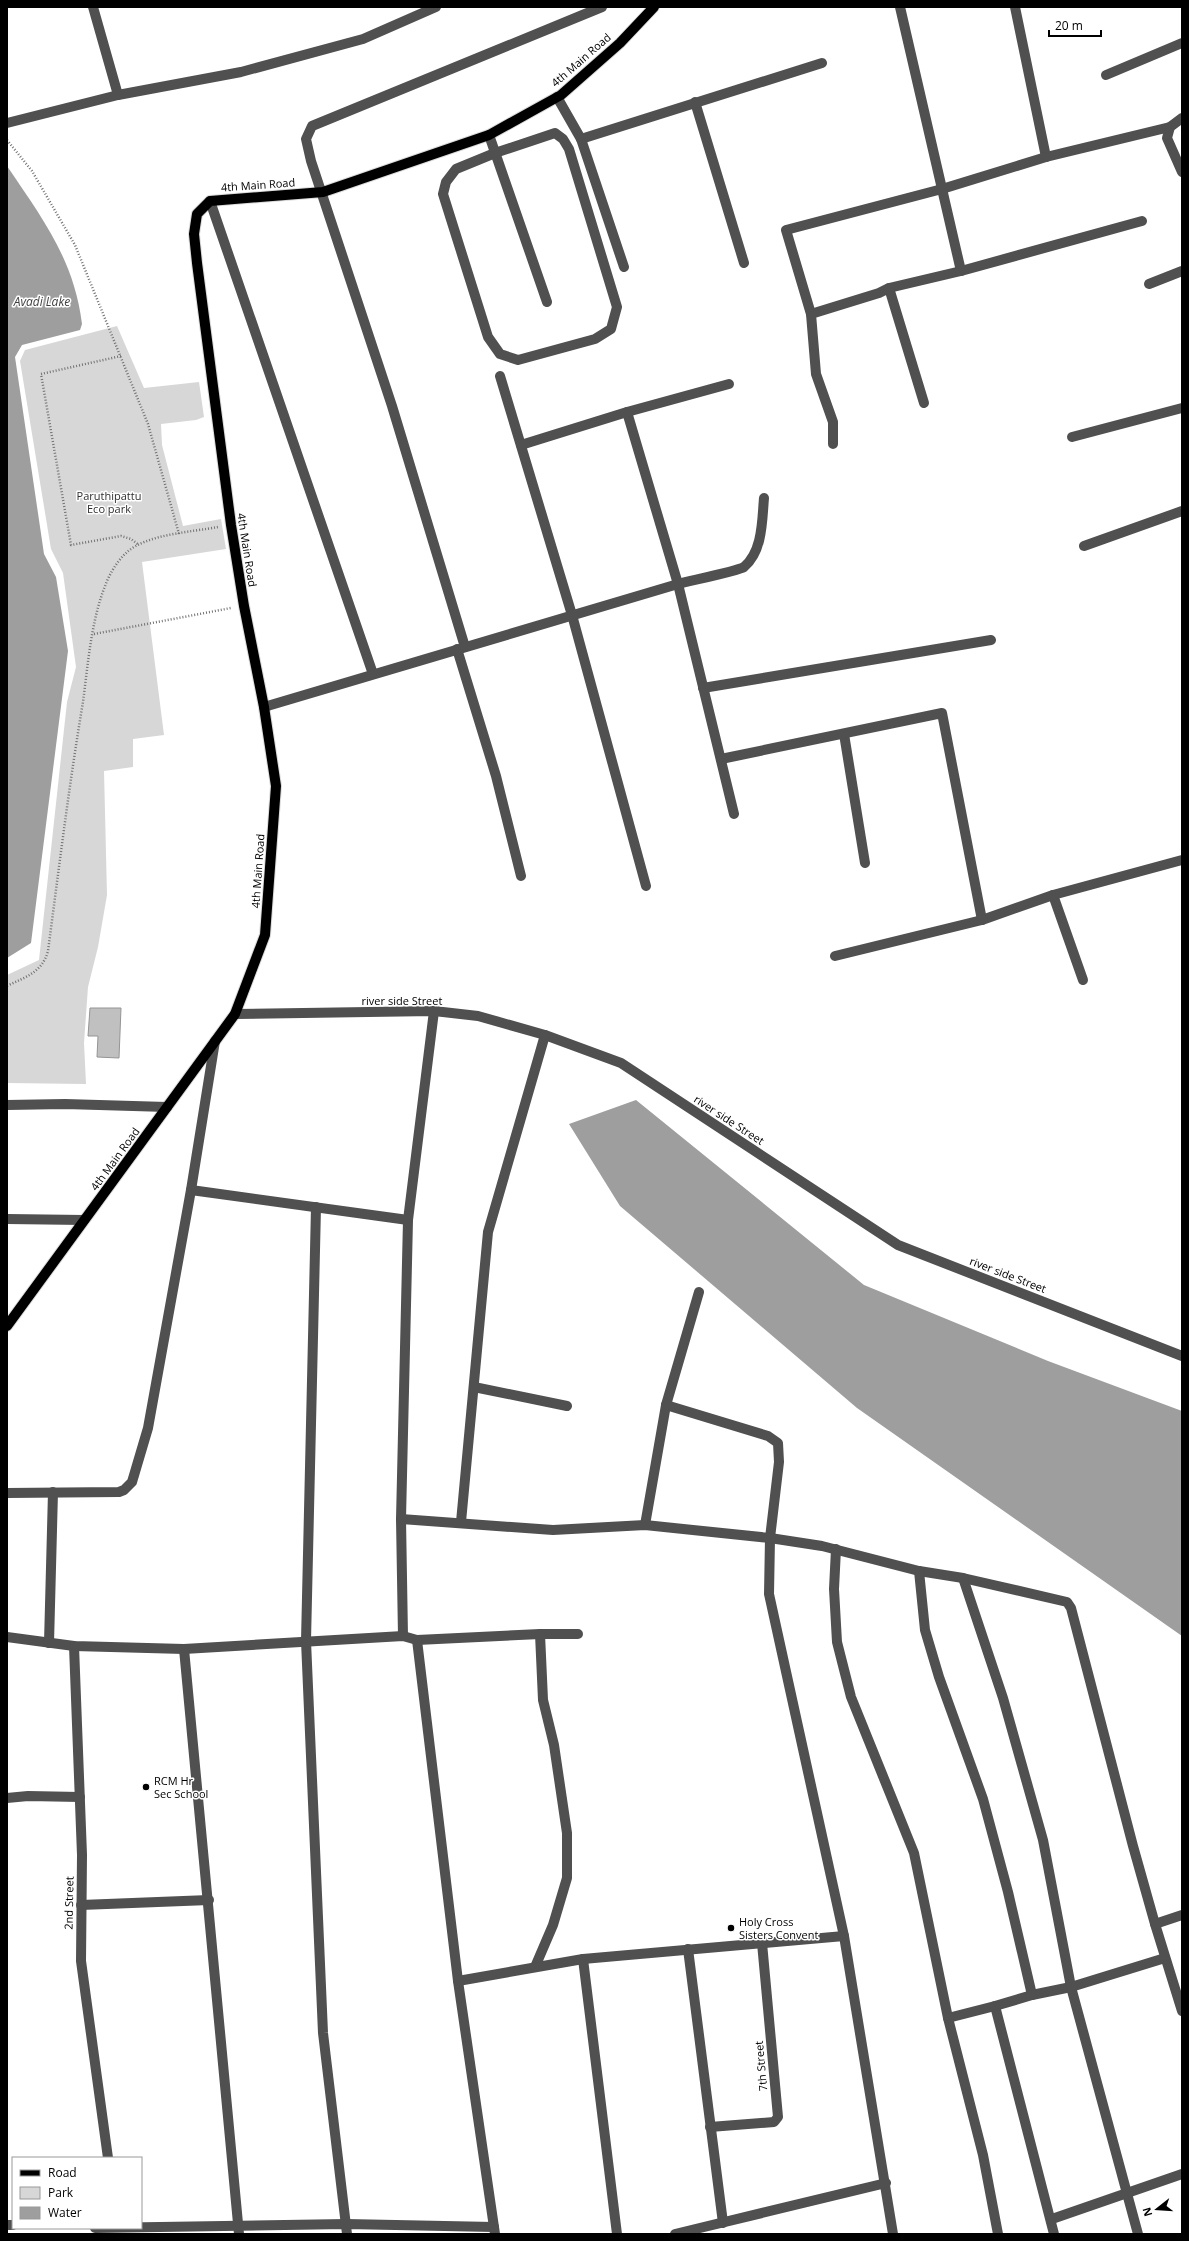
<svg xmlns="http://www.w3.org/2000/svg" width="1189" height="2241" font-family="'Open Sans',sans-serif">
  <rect width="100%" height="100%" fill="#fff"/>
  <!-- green -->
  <polygon fill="#d7d7d7" points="117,326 144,388 199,382 204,417 196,420 161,424 162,445 183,526 221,519 226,549 142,562 164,735 133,739 133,767 104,771 107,895 98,947 88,987 84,1043 86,1084 7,1083 7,975 39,960 67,702 76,667 63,573 51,549 20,361 25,350"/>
  <!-- water -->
  <g fill="#9e9e9e">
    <path d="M7,166C42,218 74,259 82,324L80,330L22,345L15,357L44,554L56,577L68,651L31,943L7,958Z"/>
    <polygon points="636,1100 864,1285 1048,1361 1182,1411 1182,1636 857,1408 620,1206 569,1124"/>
  </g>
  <!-- building -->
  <polygon fill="#c0c0c0" stroke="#949494" points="90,1008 121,1008 119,1058 97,1057 98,1036 88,1036"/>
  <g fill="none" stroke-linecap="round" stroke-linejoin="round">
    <!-- major casing -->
    <g stroke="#dbdbdb" stroke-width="12">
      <polyline id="major" points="7,1326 235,1014 265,935 276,786 264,707 244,606 231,525 197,263 194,234 197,214 210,201 323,192 489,135 561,95 620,43 654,7"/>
    </g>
    <!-- path -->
    <g stroke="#727272" stroke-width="2.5" stroke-dasharray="1 2" stroke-linecap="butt">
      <polyline points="7,140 32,171 75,245 148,424 179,534"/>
      <polyline points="121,356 41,374 71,545 121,536 131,539 139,545"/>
      <polyline points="94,634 231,608"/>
      <path d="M7,986C25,977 42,973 48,951C59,868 69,785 83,702C88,664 91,622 105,586C109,575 117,561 126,553C146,534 192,532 218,527"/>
    </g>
    <!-- minor -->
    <g stroke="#505050" stroke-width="10">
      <polyline points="93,7 118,95 241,72 363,39 436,7"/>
      <polyline points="900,7 961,271"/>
      <polyline points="1015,7 1046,157"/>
      <polyline points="1106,75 1182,43"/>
      <polyline points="557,97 581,139 624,267"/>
      <polyline points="695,102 744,263"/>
      <polyline points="1182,118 1170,127 1167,138 1182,172"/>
      <polyline points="7,123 118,95"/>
      <polygon points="555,133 563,139 569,149 617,307 611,329 595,339 518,360 500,354 488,337 443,194 446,182 456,169 495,153"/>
      <polyline points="489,135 547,302"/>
      <polyline points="581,139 822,63"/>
      <polyline points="210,201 373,674"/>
      <polyline points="1149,284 1182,271"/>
      <polyline points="889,288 924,403"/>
      <polyline points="811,314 786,230 942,189 1046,157 1170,127"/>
      <polyline points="500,376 572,615 646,886"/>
      <polyline points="627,412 678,584 734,814"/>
      <polyline points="1072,437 1182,408"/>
      <polyline points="833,444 833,422 816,374 811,314 879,293 889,288 961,271 1142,221"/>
      <polyline points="521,445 627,412 729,384"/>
      <polyline points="1084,546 1182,511"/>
      <polyline points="465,647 392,406 311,161 306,139 312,126 602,7"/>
      <polyline points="457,649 496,776 521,876"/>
      <polyline points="703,688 991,640"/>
      <path d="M264,707L678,584C689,581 738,571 744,567C763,551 762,520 764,498"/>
      <polyline points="844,734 865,863"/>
      <polyline points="721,759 942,713 982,920"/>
      <polyline points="1053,895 1083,980"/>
      <polyline points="835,956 982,920 1053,895 1182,860"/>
      <polyline points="235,1014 434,1011 478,1016 545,1035 621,1063 898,1245 1182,1356"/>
      <polyline points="7,1105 65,1104 167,1107"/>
      <polyline points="191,1190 408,1220"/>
      <polyline points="316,1207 306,1641 323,2033 347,2234"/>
      <polyline points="7,1219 84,1220"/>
      <polyline points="474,1387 567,1406"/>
      <polyline points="666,1405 768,1436 778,1443 779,1462 770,1538 769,1594 844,1936 893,2234"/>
      <polyline points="7,1493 119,1492 124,1490 132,1482 148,1428 191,1190 215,1041"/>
      <polyline points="401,1519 553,1530 645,1525 770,1538 822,1546 919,1571 963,1578 1067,1602 1071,1608 1133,1846 1155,1924 1182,2011"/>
      <polyline points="461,1522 488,1232 545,1035"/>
      <polyline points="645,1525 666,1405 699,1292"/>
      <polyline points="836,1549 834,1589 837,1642 851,1697 914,1853 948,2018 983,2155 998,2234"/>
      <polyline points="919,1571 925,1630 939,1677 983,1799 1008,1892 1032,1995 1071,1987 1165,1958"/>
      <polyline points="963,1578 1003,1698 1043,1840 1071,1987 1138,2234"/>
      <polyline points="403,1636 401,1519 408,1220 434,1011"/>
      <polyline points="7,1637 74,1646 184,1649 403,1636 417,1640 540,1634 578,1634"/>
      <polyline points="417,1640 458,1981 495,2234"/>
      <polyline points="49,1643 53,1492"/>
      <polyline points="74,1646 82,1855 81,1961 108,2158"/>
      <polyline points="184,1649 239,2234"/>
      <polyline points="7,1798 28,1796 80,1797"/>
      <polyline points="81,1905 209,1900"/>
      <polyline points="1155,1924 1182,1915"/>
      <polyline points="688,1949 723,2223"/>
      <polyline points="583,1959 617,2234"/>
      <polyline points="535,1967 553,1925 567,1878 567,1833 554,1745 543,1700 540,1634"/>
      <polyline points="458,1981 583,1959 844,1936"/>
      <polyline points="1032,1995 995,2006 1054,2234"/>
      <polyline points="948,2018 995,2006"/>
      <polyline points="710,2127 774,2122 778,2117 762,1943"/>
      <polyline points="1052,2219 1182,2174"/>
      <polyline points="7,2225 13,2225"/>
      <polyline points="95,2228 346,2224 494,2227"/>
      <polyline points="675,2234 886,2183"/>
    </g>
    <!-- major -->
    <use href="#major" stroke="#000" stroke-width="10"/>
  </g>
  <!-- markers -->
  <g fill="#000" stroke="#fff" stroke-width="1.5">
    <circle cx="146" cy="1787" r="4"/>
    <circle cx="731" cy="1928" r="4"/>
  </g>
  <g text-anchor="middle" stroke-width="3" stroke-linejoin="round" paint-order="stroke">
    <!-- street labels -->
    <g font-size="11" fill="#000" stroke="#fff">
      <text transform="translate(581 60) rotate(-41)" y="4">4th Main Road</text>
      <text transform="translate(258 185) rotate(-4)" y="4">4th Main Road</text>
      <text transform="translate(247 550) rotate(81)" y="4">4th Main Road</text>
      <text transform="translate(258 871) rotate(-86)" y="4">4th Main Road</text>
      <text x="402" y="1005">river side Street</text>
      <text transform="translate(729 1120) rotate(33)" y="4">river side Street</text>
      <text transform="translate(115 1159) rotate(-54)" y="4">4th Main Road</text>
      <text transform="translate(1008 1275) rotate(21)" y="4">river side Street</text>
      <text transform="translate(69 1903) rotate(-89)" y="4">2nd Street</text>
      <text transform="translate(761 2066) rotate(-95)" y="4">7th Street</text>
    </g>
    <!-- park labels -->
    <g font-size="11" fill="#2e2e2e" stroke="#fff">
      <text x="109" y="500">Paruthipattu<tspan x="109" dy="13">Eco park</tspan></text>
    </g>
    <!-- poi labels -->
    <g font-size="11" fill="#000" stroke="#fff" text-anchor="start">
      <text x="154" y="1785">RCM Hr<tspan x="154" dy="13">Sec School</tspan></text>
      <text x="739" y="1926">Holy Cross<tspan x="739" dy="13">Sisters Convent</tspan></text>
    </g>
    <!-- water labels -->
    <g font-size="12" font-style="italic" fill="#3f3f3f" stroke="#fff">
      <text x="42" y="306">Avadi Lake</text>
    </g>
  </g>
  <!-- border -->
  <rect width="1189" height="2241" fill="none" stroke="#000000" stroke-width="16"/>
  <!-- legend -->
  <rect x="12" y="2157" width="130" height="72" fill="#ffffff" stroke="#999999"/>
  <rect x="20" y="2170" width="20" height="6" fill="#000000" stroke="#999999"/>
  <text x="48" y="2177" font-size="12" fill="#000000">Road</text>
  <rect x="20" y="2187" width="20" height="12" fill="#d7d7d7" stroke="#999999"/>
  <text x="48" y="2197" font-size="12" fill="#000000">Park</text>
  <rect x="20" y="2207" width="20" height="12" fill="#9e9e9e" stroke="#999999"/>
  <text x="48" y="2217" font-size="12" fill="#000000">Water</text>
  <!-- north arrow -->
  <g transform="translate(1157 2209) rotate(253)" stroke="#ffffff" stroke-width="3" paint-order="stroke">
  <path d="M0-3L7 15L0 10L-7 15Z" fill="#000000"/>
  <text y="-6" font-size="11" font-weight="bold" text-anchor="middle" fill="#000000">N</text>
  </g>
  <!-- scale -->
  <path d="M1049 30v6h52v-6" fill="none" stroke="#000000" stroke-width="2"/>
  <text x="1055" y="30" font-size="12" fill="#000000" stroke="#ffffff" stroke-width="3" paint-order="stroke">20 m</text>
</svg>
